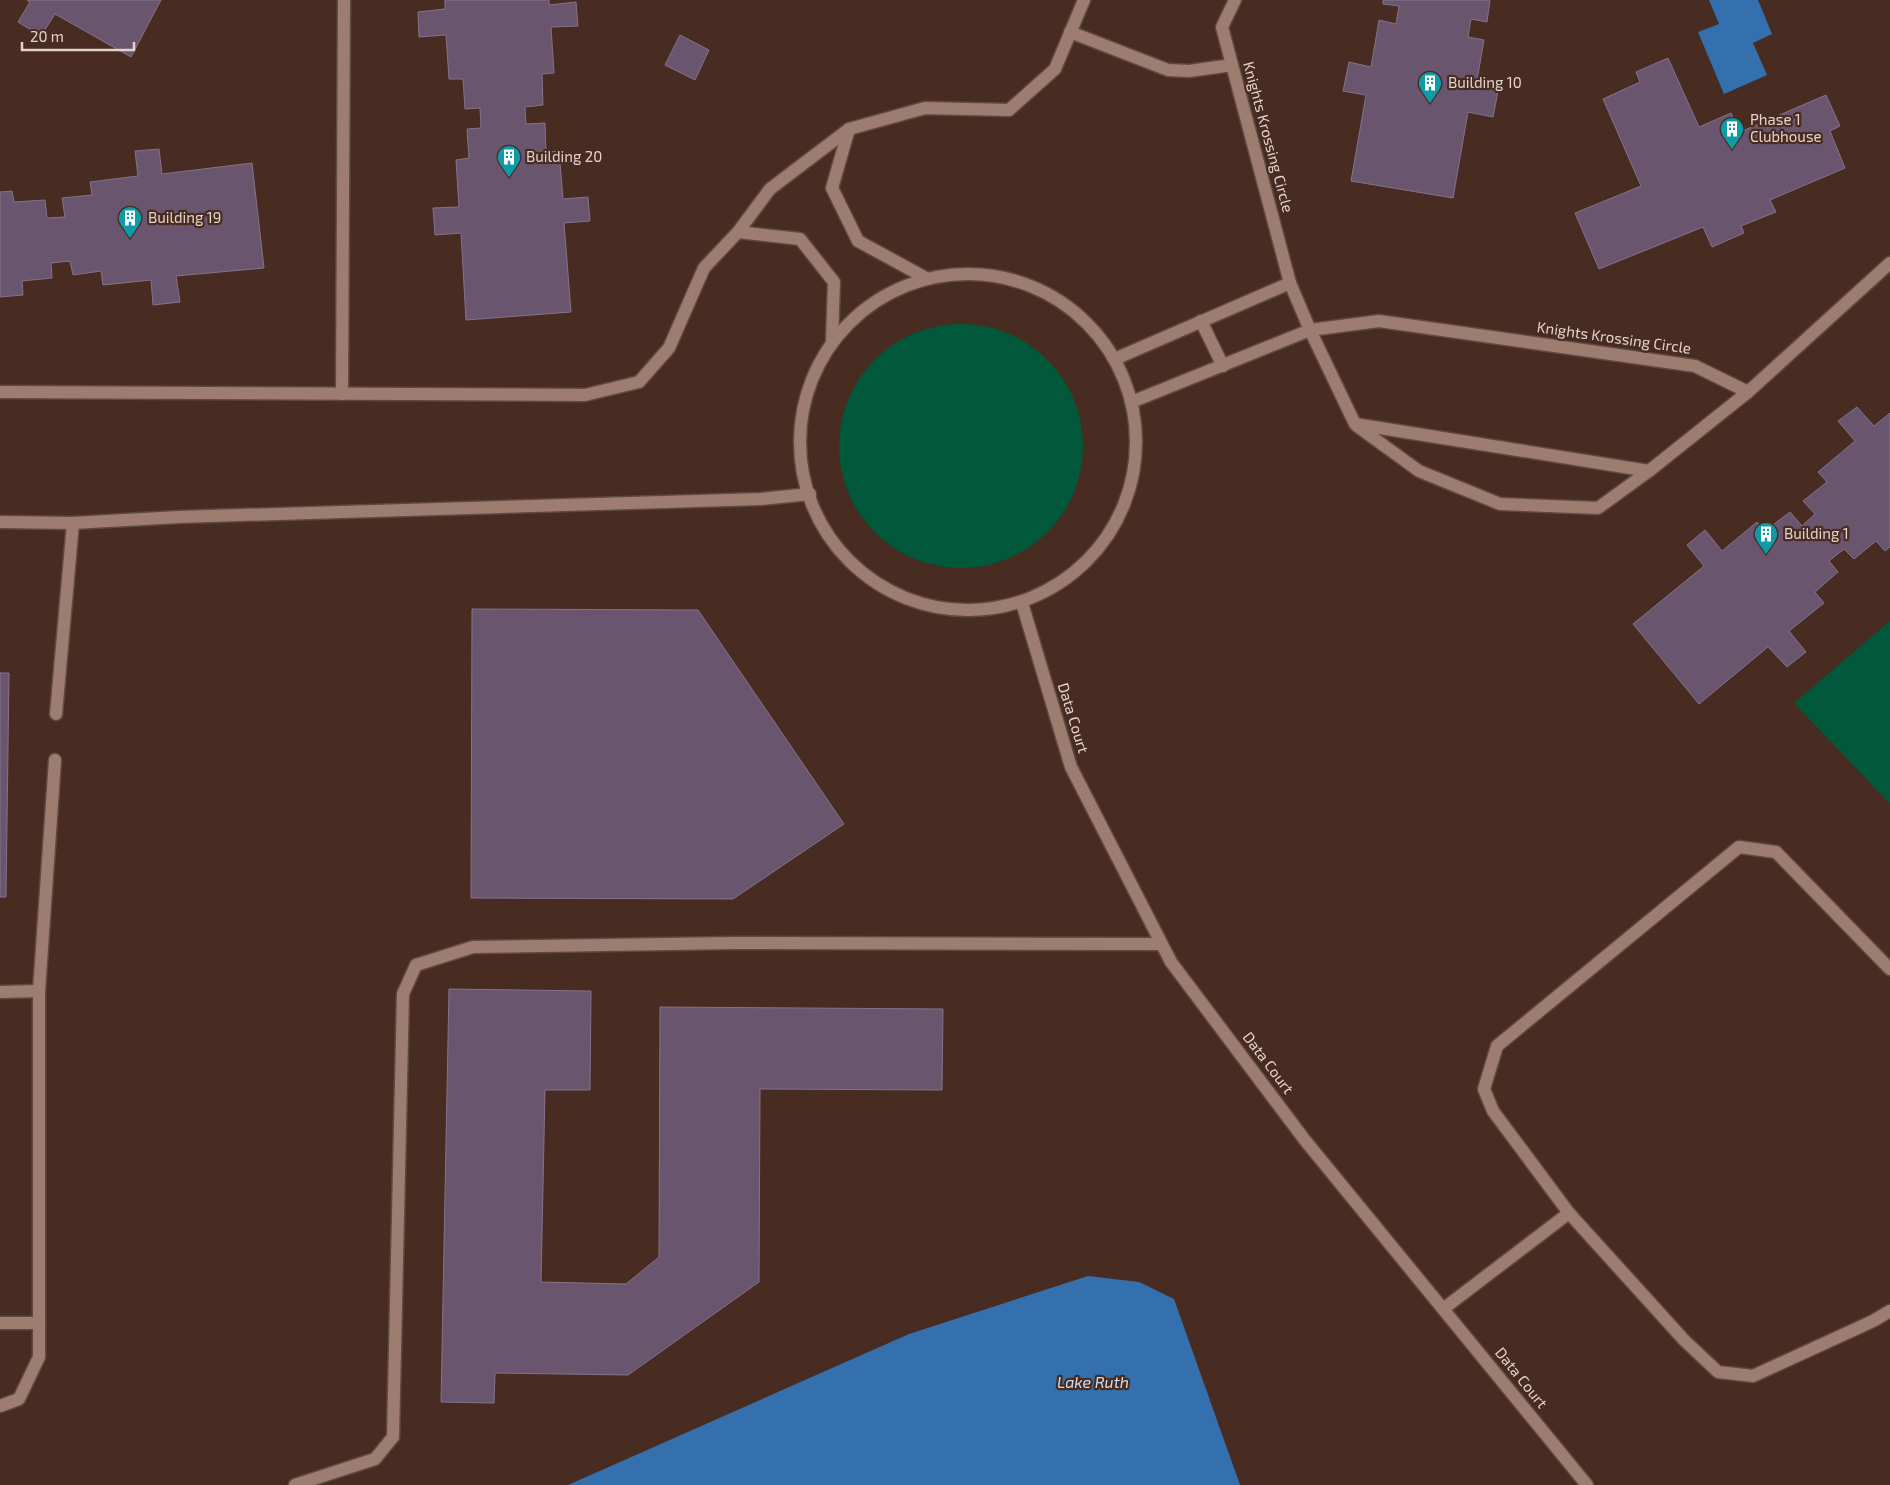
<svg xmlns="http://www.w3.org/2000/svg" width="1890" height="1485" font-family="'Exo 2',sans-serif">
  <rect width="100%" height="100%" fill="#482c22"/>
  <!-- green -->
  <g fill="#01583a">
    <circle cx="961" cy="446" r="122"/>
    <polygon points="1890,621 1890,804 1794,703"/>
  </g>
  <!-- water -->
  <g fill="#3370ad">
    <polygon points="1709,0 1758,0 1772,34 1753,43 1767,75 1724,94 1698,32 1719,24"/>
    <polygon points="1088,1276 1139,1282 1174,1299 1240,1485 568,1485 909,1334"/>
  </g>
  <!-- building -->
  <g fill="#69566e" stroke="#85728b">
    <polygon points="27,0 161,0 131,57 55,14 41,36 18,22 30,2"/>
    <polygon points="445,0 549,0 549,5 576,2 578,26 551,27 554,73 542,74 543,105 525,107 526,124 545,123 546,152 559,151 563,199 588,197 590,221 564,223 571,312 466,320 461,233 435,235 433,208 459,207 456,160 469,158 467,129 481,128 480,108 465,109 463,79 449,79 446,35 419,37 418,12 445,9"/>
    <polygon points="1383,0 1490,0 1487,22 1471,19 1468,37 1484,40 1476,86 1498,91 1493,117 1468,112 1453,198 1351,181 1366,95 1343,91 1349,62 1371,67 1379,20 1396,24 1399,6 1383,4"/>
    <polygon points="680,35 709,50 695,80 665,65"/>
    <polygon points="1668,58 1699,127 1731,113 1740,132 1826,95 1840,126 1830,131 1845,168 1770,200 1776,212 1741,226 1744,233 1712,247 1703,227 1599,269 1575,213 1641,186 1603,99 1640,82 1636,72"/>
    <polygon points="159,149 162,174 252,163 264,268 176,276 180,302 153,305 151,280 103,285 101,271 73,275 70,261 51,263 52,278 22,281 23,295 0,297 0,192 12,191 14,202 45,200 47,218 65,217 62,198 92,195 90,182 138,176 135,151"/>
    <polygon points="1857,407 1874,426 1890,413 1890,547 1885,551 1876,541 1854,559 1844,549 1829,561 1838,572 1815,592 1824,603 1789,631 1806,652 1787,667 1768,647 1699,704 1633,624 1704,566 1687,545 1705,530 1722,551 1757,522 1765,531 1790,512 1802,526 1815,514 1803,501 1827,482 1818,472 1855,441 1838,421"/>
    <polygon points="472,609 698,610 844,824 733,899 471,898"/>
    <polygon points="0,673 9,673 6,897 0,897"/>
    <polygon points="449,989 591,991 590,1090 545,1090 541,1282 626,1284 659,1257 660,1007 943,1009 942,1090 760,1089 759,1282 628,1375 495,1373 494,1403 441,1402"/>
  </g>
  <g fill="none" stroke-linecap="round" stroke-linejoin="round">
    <!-- lane casing -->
    <g stroke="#604940" stroke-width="15">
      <g id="lane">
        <polyline points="1070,32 1168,70 1189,71 1232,65"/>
        <polyline points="849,129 832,188 858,241 926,278"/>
        <polyline points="738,232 800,239 834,282 832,341"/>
        <polyline points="1201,321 1223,366"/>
        <polyline points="1117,358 1290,283"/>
        <polyline points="0,392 585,395 639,382 669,348 704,268 738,232 770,189 849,129 925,108 1009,110 1055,69 1084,0"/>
        <polyline points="342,394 344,0"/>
        <polyline points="1134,401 1310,330 1355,424 1649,471 1748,392"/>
        <polyline points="1357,426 1419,471 1500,504 1598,508 1649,471"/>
        <polyline points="0,522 73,523 179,517 761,499 810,494"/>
        <polyline points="56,714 73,523"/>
        <polyline points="0,992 39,991"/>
        <polyline points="1569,1213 1493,1111 1484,1089 1497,1046 1739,847 1776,852 1890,969"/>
        <polyline points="1443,1309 1569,1213 1684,1340 1718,1372 1753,1376 1873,1321 1890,1311"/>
        <polyline points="0,1323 39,1323"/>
        <polyline points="0,1406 19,1399 39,1357 39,991 55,760"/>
        <polyline points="295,1485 375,1459 393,1437 403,994 416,965 473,947 732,943 1161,944"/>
      </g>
    </g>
    <!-- street casing -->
    <g stroke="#604940" stroke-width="15">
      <g id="street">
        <polyline points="1235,0 1222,27 1290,283 1310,330 1379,321 1695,366 1748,392 1890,263"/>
        <circle cx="968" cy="442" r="168"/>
        <polyline points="1022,603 1071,767 1171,962 1304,1139 1587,1485"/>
      </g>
    </g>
    <!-- lane -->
    <use href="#lane" stroke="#9d7d70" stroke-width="12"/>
    <!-- street -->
    <use href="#street" stroke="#9d7d70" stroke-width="12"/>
  </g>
  <!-- icons -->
  <defs>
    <g id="building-pin" transform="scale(1.25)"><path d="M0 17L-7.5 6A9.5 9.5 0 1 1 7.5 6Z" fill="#0f9aa8" stroke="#482c22"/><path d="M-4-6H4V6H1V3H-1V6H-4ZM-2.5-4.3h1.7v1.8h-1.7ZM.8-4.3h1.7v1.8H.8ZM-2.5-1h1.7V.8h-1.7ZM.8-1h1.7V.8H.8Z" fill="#fff"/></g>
  </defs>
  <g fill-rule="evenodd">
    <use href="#building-pin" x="1430" y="83"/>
    <use href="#building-pin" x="1732" y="129"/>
    <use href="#building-pin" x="509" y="157"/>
    <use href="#building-pin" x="130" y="218"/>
    <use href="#building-pin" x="1766" y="534"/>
  </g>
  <g text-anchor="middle" stroke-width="4.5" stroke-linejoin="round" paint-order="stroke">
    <!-- poi labels -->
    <g font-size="15" fill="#e4d2cb" stroke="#482c22" text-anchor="start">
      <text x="1448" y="88">Building 10</text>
      <text x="1750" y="125">Phase 1<tspan x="1750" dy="17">Clubhouse</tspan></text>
      <text x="526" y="162">Building 20</text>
      <text x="148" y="223">Building 19</text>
      <text x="1784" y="539">Building 1</text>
    </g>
    <!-- street labels -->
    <g font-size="15" fill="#e4d2cb" stroke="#482c22">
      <text transform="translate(1268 137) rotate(75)" y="5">Knights Krossing Circle</text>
      <text transform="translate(1614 338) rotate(8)" y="5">Knights Krossing Circle</text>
      <text transform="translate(1073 718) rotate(73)" y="5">Data Court</text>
      <text transform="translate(1268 1063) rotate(53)" y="5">Data Court</text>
      <text transform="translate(1521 1378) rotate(51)" y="5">Data Court</text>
    </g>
    <!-- water labels -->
    <g font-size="16" font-style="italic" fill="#ceddee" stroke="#482c22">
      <text x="1093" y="1388">Lake Ruth</text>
    </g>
  </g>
  <!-- scale -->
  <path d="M22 42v8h112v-8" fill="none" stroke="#e4d2cb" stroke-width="2.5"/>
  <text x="30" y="42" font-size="15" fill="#e4d2cb" stroke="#482c22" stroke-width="4" paint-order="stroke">20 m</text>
</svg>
